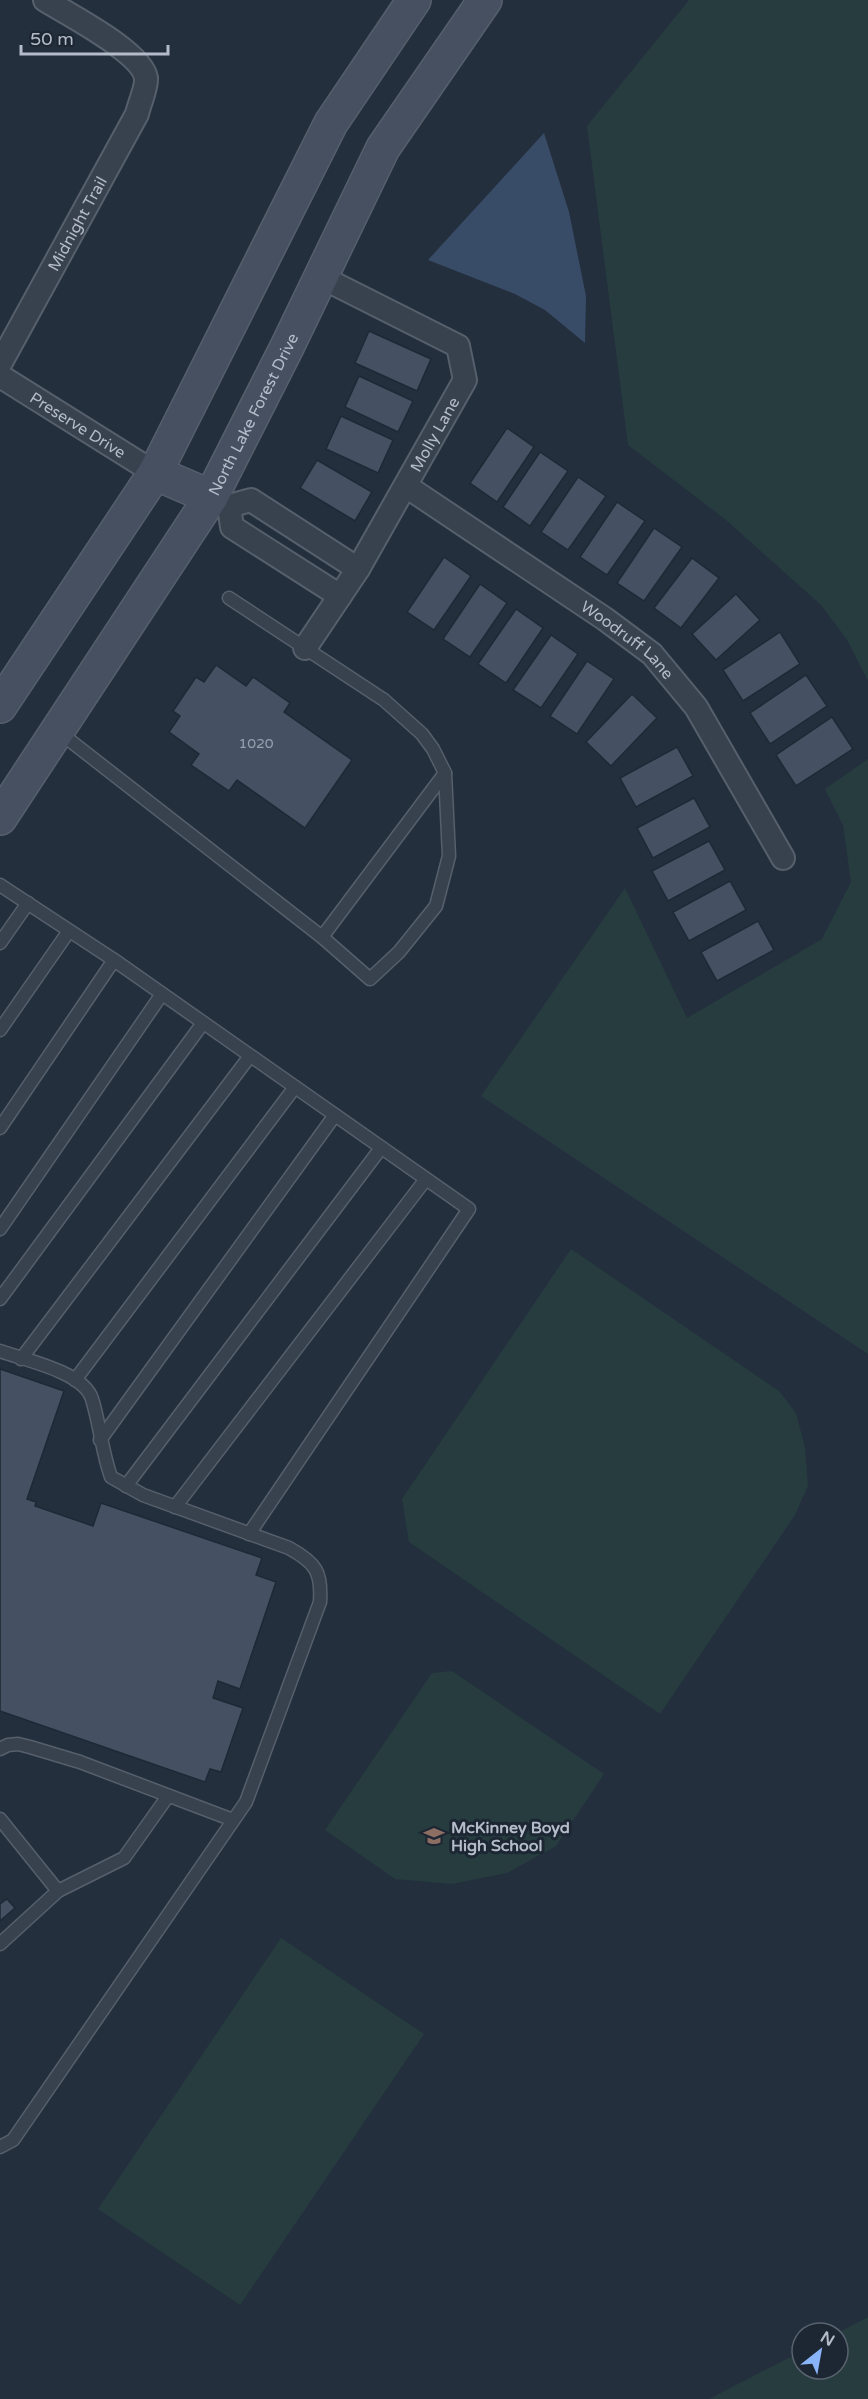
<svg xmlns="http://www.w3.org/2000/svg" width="868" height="2399" font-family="'Varela Round',sans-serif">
  <rect width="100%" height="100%" fill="#242f3e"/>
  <!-- green -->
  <g fill="#263c3f">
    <polygon points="689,0 868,0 868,681 848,641 821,605 726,520 628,445 587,126"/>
    <polygon points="868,759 868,1354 481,1096 625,888 687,1018 822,939 851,882 843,825 825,789"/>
    <polygon points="571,1249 779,1391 796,1413 805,1448 808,1486 795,1515 660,1714 409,1542 402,1499"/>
    <polygon points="452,1671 604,1774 556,1846 507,1873 452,1884 395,1879 325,1830 432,1673"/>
    <polygon points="281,1938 424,2034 240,2305 98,2209"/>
    <polygon points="868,2317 868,2399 709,2399 802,2351 802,2369 838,2369 837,2333"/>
  </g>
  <!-- water -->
  <polygon fill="#394c67" points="544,133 569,212 586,296 585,343 545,310 515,294 428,260"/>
  <!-- building -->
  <g fill="#455162" stroke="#1f2835" stroke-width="1.5">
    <polygon points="369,331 431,359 417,391 355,363"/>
    <polygon points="359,376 413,401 398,432 345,407"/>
    <polygon points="341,416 393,440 378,473 326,449"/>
    <polygon points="507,428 534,447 497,502 470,483"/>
    <polygon points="540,452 568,471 530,526 503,507"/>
    <polygon points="317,460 372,492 355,521 300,488"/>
    <polygon points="578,477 606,496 568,550 541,532"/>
    <polygon points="617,502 645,521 607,575 580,557"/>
    <polygon points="654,528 682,547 644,601 617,583"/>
    <polygon points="444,557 471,576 434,630 407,612"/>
    <polygon points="692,558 719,578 681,628 654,608"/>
    <polygon points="480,584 507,603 470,657 443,639"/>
    <polygon points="736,594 760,620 716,660 692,634"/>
    <polygon points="516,609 543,628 506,683 478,664"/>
    <polygon points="780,632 800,664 743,701 723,670"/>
    <polygon points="551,635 578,654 541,708 513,690"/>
    <polygon points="587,661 614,679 577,734 550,716"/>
    <polygon points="216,665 246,686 253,677 290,703 284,712 352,760 305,828 237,780 229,791 191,765 199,754 169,732 180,716 173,711 196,677 204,682"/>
    <polygon points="806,675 827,706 770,744 750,713"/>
    <polygon points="632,694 657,718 611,766 586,742"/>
    <polygon points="832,717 853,749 796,786 776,755"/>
    <polygon points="677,747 693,776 636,807 620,778"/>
    <polygon points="694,798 710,827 653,858 637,828"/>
    <polygon points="709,841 725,870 668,901 652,871"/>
    <polygon points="730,881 746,910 689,941 673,912"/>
    <polygon points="758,921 774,950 717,981 701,952"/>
    <polygon points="0,1369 64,1391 27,1499 36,1502 35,1506 93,1526 101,1503 262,1558 256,1575 276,1582 240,1689 218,1681 213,1698 243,1708 221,1772 210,1769 205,1782 0,1711"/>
    <polygon points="7,1899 15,1908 0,1921 0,1904"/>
  </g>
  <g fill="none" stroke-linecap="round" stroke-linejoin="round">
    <!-- service casing -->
    <g stroke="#565f6c" stroke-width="15">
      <g id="service">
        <polyline points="59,732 322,937 445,773 433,749 422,734 384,700 229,598"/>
        <polyline points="0,885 114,960 469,1209 249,1534"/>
        <polyline points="322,937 370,979 399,952 436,906 449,856 445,773"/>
        <polyline points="0,943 28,903"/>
        <polyline points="0,1030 69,931"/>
        <polyline points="0,1128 114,960"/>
        <polyline points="0,1229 162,994"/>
        <polyline points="0,1299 203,1023"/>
        <path d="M0,1351C25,1360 84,1372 92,1399C100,1425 102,1452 111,1477L143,1495L289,1548C316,1563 322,1572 320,1602L246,1802L13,2140L0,2147"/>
        <polyline points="21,1359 250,1056"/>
        <polyline points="75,1380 295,1087"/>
        <polyline points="100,1440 335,1115"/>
        <polyline points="126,1486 381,1148"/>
        <polyline points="175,1507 426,1179"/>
        <polyline points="0,1749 8,1745 18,1744 30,1747 80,1762 233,1820"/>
        <polyline points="0,1819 58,1891"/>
        <polyline points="0,1944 58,1891 124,1858 168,1796"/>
      </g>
    </g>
    <!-- minor casing -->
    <g stroke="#565f6c" stroke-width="26">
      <g id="minor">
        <path id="s1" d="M0,364L137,114C139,104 147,88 146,78C142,52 69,15 45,0"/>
        <path id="s2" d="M0,376L155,473"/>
        <path id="s3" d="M406,486L605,619L652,654L696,707L783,858"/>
        <polyline points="229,506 251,500 358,569"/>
        <polyline points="229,506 232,527 340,596"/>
        <path id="s4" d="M305,648L358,569L465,380L458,346L321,277"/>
      </g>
    </g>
    <!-- secondary casing -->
    <g stroke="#565f6c" stroke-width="36">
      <g id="secondary">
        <polyline points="155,473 211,497"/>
        <polyline points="0,706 155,473 331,123 414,0"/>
        <path id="s5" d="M0,818L211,497L287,347L383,148L485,0"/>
      </g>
    </g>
    <!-- service -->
    <use href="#service" stroke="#38414e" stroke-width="12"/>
    <!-- minor -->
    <use href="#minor" stroke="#38414e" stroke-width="22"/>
    <!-- secondary -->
    <use href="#secondary" stroke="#465061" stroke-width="33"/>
  </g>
  <!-- icons -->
  <defs>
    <g id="school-bare" transform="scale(1.62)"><path d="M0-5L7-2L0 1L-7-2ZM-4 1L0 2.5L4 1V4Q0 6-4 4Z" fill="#8d6e63" stroke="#1d2633" stroke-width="2.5" paint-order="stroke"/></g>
  </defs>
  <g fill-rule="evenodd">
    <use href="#school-bare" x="434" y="1836"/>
  </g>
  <g text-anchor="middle" stroke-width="6" stroke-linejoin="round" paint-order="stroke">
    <!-- number labels -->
    <g font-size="14" fill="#98a1af">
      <text x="256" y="748">1020</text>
    </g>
    <!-- street labels -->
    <g font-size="16" fill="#b4bcc9" stroke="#1d2633">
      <text dy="6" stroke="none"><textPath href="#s1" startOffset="160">Midnight Trail</textPath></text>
      <text dy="6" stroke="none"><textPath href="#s5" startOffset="477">North Lake Forest Drive</textPath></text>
      <text dy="6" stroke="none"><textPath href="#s2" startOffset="92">Preserve Drive</textPath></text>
      <text dy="6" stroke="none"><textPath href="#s4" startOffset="250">Molly Lane</textPath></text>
      <text dy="6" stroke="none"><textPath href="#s3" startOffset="270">Woodruff Lane</textPath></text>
    </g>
    <!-- poi labels -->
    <g font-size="16" font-weight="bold" fill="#b4bcc9" stroke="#1d2633" text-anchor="start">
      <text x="451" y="1833">McKinney Boyd<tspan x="451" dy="18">High School</tspan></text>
    </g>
  </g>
  <!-- north arrow -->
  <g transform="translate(820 2351) rotate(31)"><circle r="28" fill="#1d2633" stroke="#59626f" stroke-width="1.5"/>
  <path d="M0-4.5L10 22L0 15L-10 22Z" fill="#8ab4f8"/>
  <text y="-9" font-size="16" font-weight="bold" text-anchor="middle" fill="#b4bcc9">N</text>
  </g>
  <!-- scale -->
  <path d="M21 45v9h147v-9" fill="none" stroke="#b4bcc9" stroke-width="3"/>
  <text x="30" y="45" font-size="18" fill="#b4bcc9" stroke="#1d2633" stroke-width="4.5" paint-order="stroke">50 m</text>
</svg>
